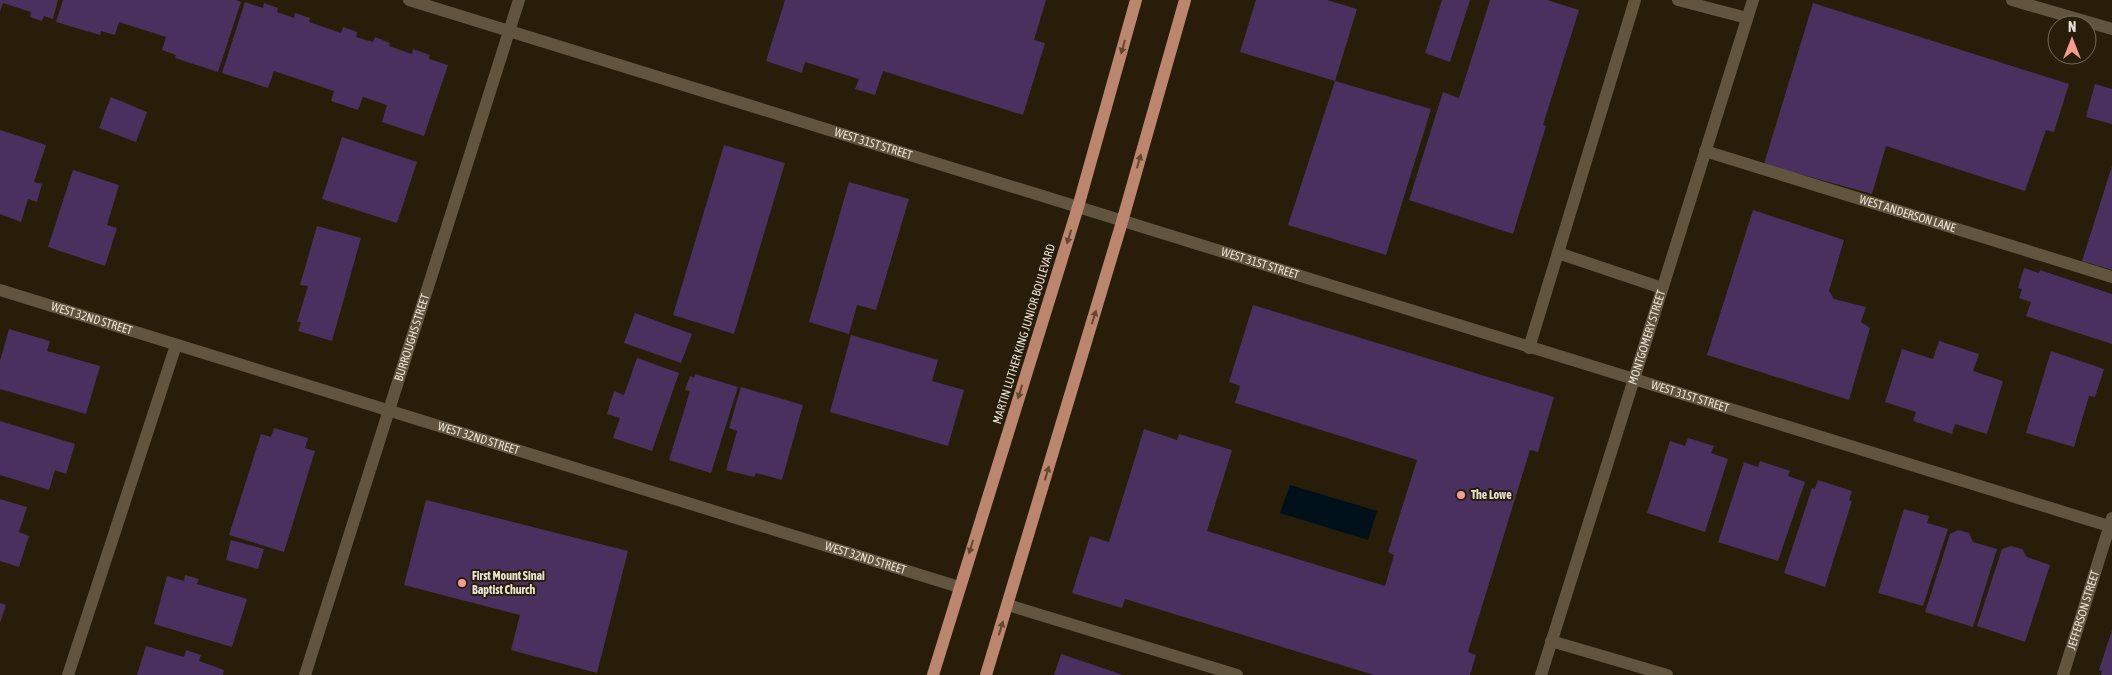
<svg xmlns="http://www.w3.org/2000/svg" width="2112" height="675" font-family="'Asap Condensed',sans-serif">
  <rect width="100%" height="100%" fill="#271d08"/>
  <!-- water -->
  <polygon fill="#00101a" points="1290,485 1377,511 1368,540 1280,513"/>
  <!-- building -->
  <g fill="#4a305f">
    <polygon points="0,0 58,0 53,19 44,16 42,21 30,17 31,12 3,3 0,12"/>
    <polygon points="63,0 236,0 241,2 218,72 175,58 176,55 162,50 166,37 119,22 115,35 101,31 100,35 56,22"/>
    <polygon points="785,0 1046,0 1034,40 1045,43 1023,115 883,71 875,95 855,89 859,79 805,62 802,73 766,61"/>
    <polygon points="1256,0 1327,0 1357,9 1335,81 1240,52"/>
    <polygon points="1442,0 1470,0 1450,62 1425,53"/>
    <polygon points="1490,0 1547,0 1579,10 1543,125 1546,126 1513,234 1409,200 1443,92 1459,98"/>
    <polygon points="245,2 263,8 264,3 278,8 277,12 294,18 295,13 310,18 309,22 341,33 343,27 357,32 356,37 373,42 375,37 390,43 389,46 412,54 413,49 430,55 429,59 448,65 424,136 382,122 387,105 363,97 358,110 331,101 334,91 274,71 268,88 222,73"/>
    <polygon points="1813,3 2069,84 2054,132 2046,130 2025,191 1886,146 1872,194 1764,164"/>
    <polygon points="1335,81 1431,109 1386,255 1288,225"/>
    <polygon points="2095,84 2112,89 2112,124 2086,117"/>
    <polygon points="111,97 147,112 136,142 99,128"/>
    <polygon points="0,130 46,145 34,182 42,184 37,202 28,199 21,222 0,214"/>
    <polygon points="342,137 417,162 397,223 322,199"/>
    <polygon points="724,145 785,163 734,334 673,315"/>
    <polygon points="2112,166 2112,270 2082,261"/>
    <polygon points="73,170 119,185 107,225 117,228 105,266 48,247"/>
    <polygon points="849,182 909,199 876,310 857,305 849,334 809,322"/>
    <polygon points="1753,210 1844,240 1829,291 1834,299 1866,307 1861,322 1870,328 1849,400 1707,355"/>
    <polygon points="317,226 361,238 332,341 298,331 301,322 297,322 308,286 300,285"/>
    <polygon points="2024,268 2039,273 2040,270 2112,294 2112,344 2026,316 2031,302 2019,298 2022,289 2018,288"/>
    <polygon points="1253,305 1554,397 1538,452 1530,450 1468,652 1476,655 1470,675 1374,675 1125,599 1122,608 1072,593 1090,536 1109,542 1144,429 1177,440 1179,434 1232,450 1207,531 1385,586 1394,555 1388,552 1417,460 1235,403 1240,386 1229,382"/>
    <polygon points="635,313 692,334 681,363 624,343"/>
    <polygon points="9,329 50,341 47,351 100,366 86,414 0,389 0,361"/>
    <polygon points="851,335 938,360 932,381 964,390 948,446 830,412"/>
    <polygon points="1939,341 1979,354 1973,371 2003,381 1987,434 1955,424 1952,434 1913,421 1916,412 1885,402 1902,349 1933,359"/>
    <polygon points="2051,351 2104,369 2095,397 2089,396 2074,447 2026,433"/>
    <polygon points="637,358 679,373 652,451 613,438 620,418 607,414 614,391 624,395"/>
    <polygon points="695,374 738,387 711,473 669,460 690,391 685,390 690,376 694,378"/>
    <polygon points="741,387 803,405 782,480 756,473 754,477 726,470 737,431 729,428"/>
    <polygon points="0,421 75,444 66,474 55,470 49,490 0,475"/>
    <polygon points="274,428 308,438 305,448 315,451 284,552 229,535 261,434 271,437"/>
    <polygon points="1688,438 1714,446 1711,453 1728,459 1705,532 1647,513 1670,441 1685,446"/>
    <polygon points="1760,461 1790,471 1788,476 1805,482 1778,561 1718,542 1744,462 1758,467"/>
    <polygon points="1818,480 1852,491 1849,500 1852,501 1825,587 1784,573 1812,488 1815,489"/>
    <polygon points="0,499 27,507 19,532 29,536 19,567 0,561"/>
    <polygon points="426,500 628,551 597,673 511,650 520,615 404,585"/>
    <polygon points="1904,509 1929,516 1927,523 1948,529 1923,606 1878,593"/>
    <polygon points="1958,530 1969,533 1973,542 1997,549 1973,627 1925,612 1950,534"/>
    <polygon points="231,540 264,549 258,569 226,560"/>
    <polygon points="2011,546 2022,549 2027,557 2050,565 2025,642 1977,626 2002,549"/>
    <polygon points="185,575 199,579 197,584 247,599 232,647 154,624 167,576 184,581"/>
    <polygon points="0,603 6,605 0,623"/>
    <polygon points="2112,630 2112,675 2101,675 2102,671 2099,670"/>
    <polygon points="146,646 184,657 186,650 201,655 199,661 224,670 223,675 137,675"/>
    <polygon points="1061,654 1123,675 1054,675"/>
  </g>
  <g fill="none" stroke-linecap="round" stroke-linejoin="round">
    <!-- lane -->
    <g stroke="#61553f" stroke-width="12">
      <polyline points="1678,0 1747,18"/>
      <path id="s1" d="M1705,151L2112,277"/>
      <polyline points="1558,253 1662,288"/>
      <polyline points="1529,348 1635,0"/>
      <polyline points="1008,605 1237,675"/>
      <polyline points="1551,641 1667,675"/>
      <polyline points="68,675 176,345"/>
    </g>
    <!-- street -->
    <g stroke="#61553f" stroke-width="12">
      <path id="s2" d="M409,0L2112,527"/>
      <path id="s3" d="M0,290L959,587"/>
      <path id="s4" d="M305,675L519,0"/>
      <path id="s5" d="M2063,675L2112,518"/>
    </g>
    <!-- secondary -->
    <g stroke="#61553f" stroke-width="12">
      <polyline points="2012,0 2112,29"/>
      <path id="s6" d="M1541,675L1753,0"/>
    </g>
    <!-- primary -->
    <g stroke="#bc856d" stroke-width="12">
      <polyline points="933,675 1078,207 1136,0"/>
      <polyline points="986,675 1122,222 1185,0"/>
    </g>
  </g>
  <!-- one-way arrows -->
  <defs><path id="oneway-solid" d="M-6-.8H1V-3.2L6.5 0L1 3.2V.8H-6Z" transform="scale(1.25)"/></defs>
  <g fill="#634730">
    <use href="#oneway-solid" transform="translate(1123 47) rotate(106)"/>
    <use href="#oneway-solid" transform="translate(1139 161) rotate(-74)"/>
    <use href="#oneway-solid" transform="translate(1069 237) rotate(107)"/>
    <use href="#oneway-solid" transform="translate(1094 317) rotate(-73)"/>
    <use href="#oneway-solid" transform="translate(1020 392) rotate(107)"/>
    <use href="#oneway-solid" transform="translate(1047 473) rotate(-73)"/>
    <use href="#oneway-solid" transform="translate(971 547) rotate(107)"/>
    <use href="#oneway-solid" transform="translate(1001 628) rotate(-73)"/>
  </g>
  <!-- markers -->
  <g fill="#f59d8e" stroke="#271d08" stroke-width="2">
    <circle cx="1461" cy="495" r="5"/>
    <circle cx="462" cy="583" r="5"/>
  </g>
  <g text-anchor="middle" stroke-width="4" stroke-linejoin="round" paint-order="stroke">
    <!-- street labels -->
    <g font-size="12" fill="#e9e2d5" stroke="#271d08">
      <text dy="4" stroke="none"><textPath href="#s2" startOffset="486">WEST 31ST STREET</textPath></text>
      <text dy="4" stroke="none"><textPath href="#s1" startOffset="212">WEST ANDERSON LANE</textPath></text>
      <text dy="4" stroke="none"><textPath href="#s2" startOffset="891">WEST 31ST STREET</textPath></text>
      <text dy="4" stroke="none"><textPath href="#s3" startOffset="96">WEST 32ND STREET</textPath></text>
      <text transform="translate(1024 334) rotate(-73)" y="4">MARTIN LUTHER KING JUNIOR BOULEVARD</text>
      <text dy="4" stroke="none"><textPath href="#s4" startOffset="354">BURROUGHS STREET</textPath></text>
      <text dy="4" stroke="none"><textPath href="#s6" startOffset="354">MONTGOMERY STREET</textPath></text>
      <text dy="4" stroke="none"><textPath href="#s2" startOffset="1341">WEST 31ST STREET</textPath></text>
      <text dy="4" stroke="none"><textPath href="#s3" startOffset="501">WEST 32ND STREET</textPath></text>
      <text dy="4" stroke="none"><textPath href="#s3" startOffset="906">WEST 32ND STREET</textPath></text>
      <text dy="4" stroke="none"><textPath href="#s5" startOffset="68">JEFFERSON STREET</textPath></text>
    </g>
    <!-- poi labels -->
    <g font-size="12" font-weight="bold" fill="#e9e2d5" stroke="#271d08" text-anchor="start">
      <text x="1471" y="499">The Lowe</text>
      <text x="472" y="580">First Mount Sinai<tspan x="472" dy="14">Baptist Church</tspan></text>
    </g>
  </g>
  <!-- north arrow -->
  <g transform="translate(2072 40)"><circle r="24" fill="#271d08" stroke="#756c5a"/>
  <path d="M0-4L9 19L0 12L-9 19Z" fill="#f59d8e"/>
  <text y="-8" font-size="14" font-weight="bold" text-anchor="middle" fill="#e9e2d5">N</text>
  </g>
</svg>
